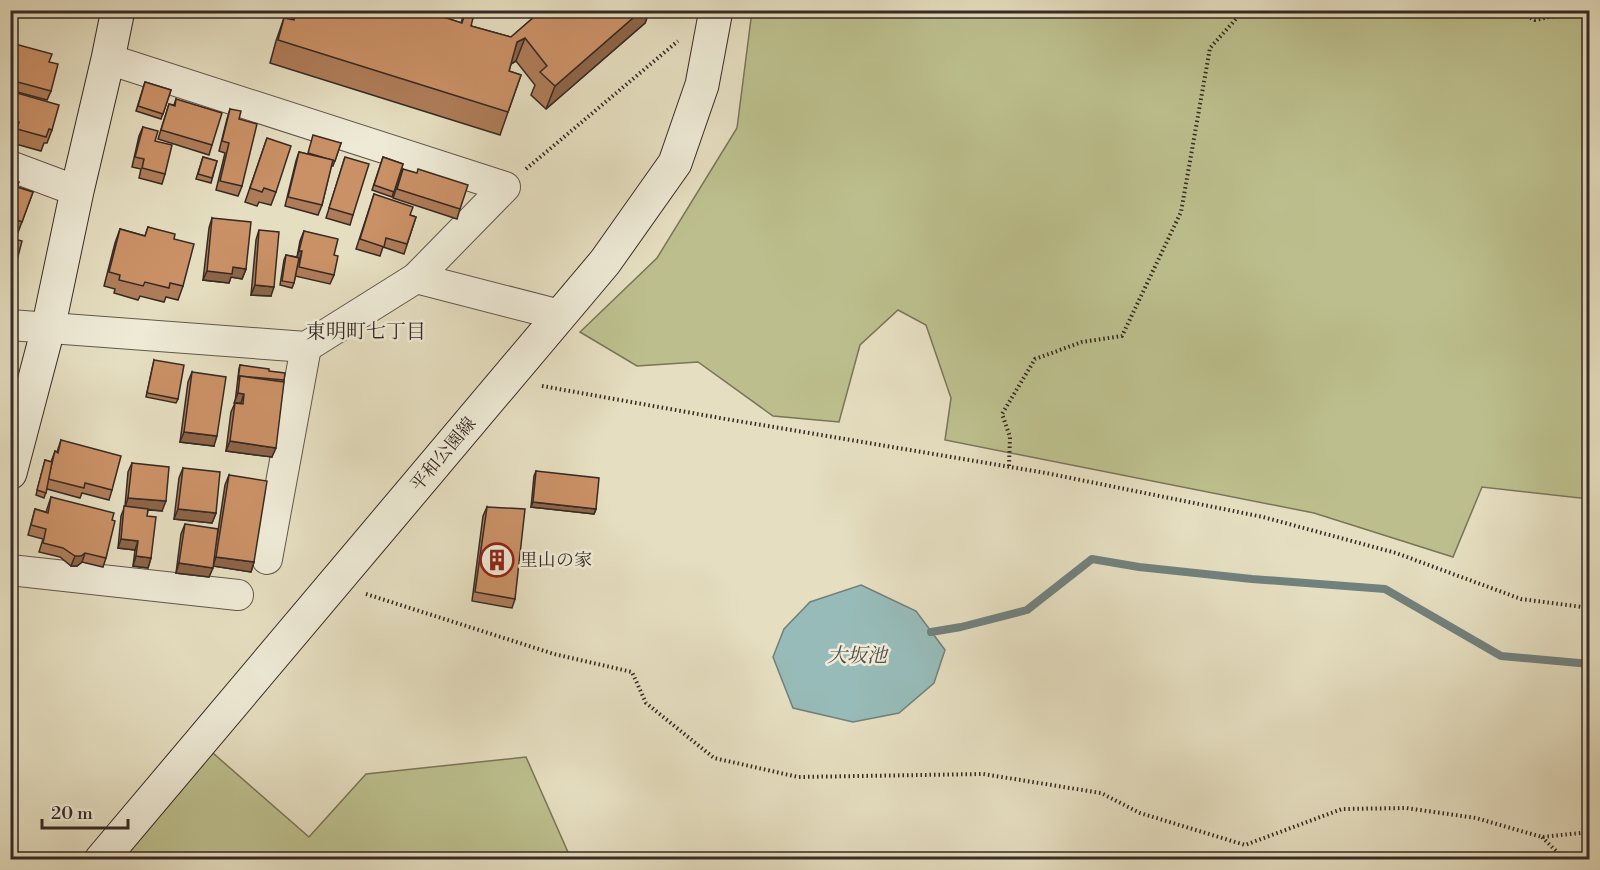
<svg xmlns="http://www.w3.org/2000/svg" width="1600" height="870" font-family="'Libre Bodoni','Noto Serif JP',serif">
  <rect width="100%" height="100%" fill="#e5dec0"/>
  <filter id="stains"><feTurbulence type="fractalNoise" baseFrequency=".00333" numOctaves="4"/><feColorMatrix values="0 0 0 0 .2 0 0 0 0 .09 0 0 0 0 .02 0 0 0 .5 -.17"/></filter>
  <radialGradient id="worn" r=".72"><stop offset=".6" stop-color="#630" stop-opacity="0"/><stop offset="1" stop-color="#630" stop-opacity=".3"/></radialGradient>
  <!-- green -->
  <g fill="#bcbf8d" stroke="#7a7458" stroke-width="1.5">
    <polygon points="752,11 1589,11 1589,499 1482,487 1453,557 1314,513 945,440 951,398 926,325 898,310 860,345 839,422 773,416 698,362 637,366 580,332 657,258 737,128"/>
    <polygon points="206,747 309,837 366,774 526,757 571,859 106,860"/>
  </g>
  <!-- water -->
  <polygon fill="#97bbb8" stroke="#71817d" stroke-width="1.5" points="861,585 916,611 945,650 934,683 899,713 853,722 793,708 773,657 784,629 810,602"/>
  <g fill="none" stroke-linecap="round" stroke-linejoin="round">
    <!-- stream -->
    <polyline stroke="#71817d" stroke-width="8" points="931,632 961,627 1027,610 1092,559 1139,567 1252,579 1385,589 1501,656 1590,664"/>
    <!-- street casing -->
    <g stroke="#62574b" stroke-width="32">
      <g id="street">
        <polyline points="10,166 77,191"/>
        <polyline points="416,278 560,315"/>
        <polyline points="10,325 306,347 416,278 505,187 108,59"/>
        <polyline points="267,559 306,347"/>
        <polyline points="10,570 238,595"/>
      </g>
    </g>
    <!-- secondary casing -->
    <g stroke="#372a24" stroke-width="35">
      <g id="secondary">
        <polyline points="10,473 48,329 77,191 108,59 118,10"/>
        <polyline points="101,860 605,262 675,163 702,85 716,10"/>
      </g>
    </g>
    <!-- path -->
    <g stroke="#372a24" stroke-width="4" stroke-dasharray="1.5 3" stroke-linecap="butt">
      <polyline points="1514,10 1535,20 1583,10"/>
      <polyline points="526,169 678,41"/>
      <polyline points="542,386 720,418 1046,473 1263,517 1396,553 1521,599 1590,608"/>
      <polyline points="1009,466 1010,437 1002,414 1035,359 1082,342 1122,336 1181,212 1210,48 1244,10"/>
      <polyline points="366,594 554,654 632,672 646,703 714,758 798,777 983,774 1101,793 1140,813 1245,845 1342,809 1406,808 1476,818 1542,837 1590,832"/>
      <polyline points="1542,837 1565,860"/>
    </g>
    <!-- street -->
    <use href="#street" stroke="#eeead6" stroke-width="30"/>
    <!-- secondary -->
    <use href="#secondary" stroke="#eeead6" stroke-width="33"/>
  </g>
  <!-- wall -->
  <g fill="#ae7c58" stroke="#372a24" stroke-width="1.5">
    <polygon points="222,10 240,10 238,16"/>
    <polygon points="295,10 422,10 461,23 465,10 471,26 511,37 542,10 650,10 645,23 546,109 531,95 535,85 516,61 511,64 509,71 521,75 500,135 270,63 276,41 284,18 292,20"/>
    <polygon points="15,44 49,62 51,91 47,100 10,90 10,59"/>
    <polygon points="145,82 171,90 161,119 136,111"/>
    <polygon points="10,91 52,130 47,143 44,143 41,151 12,143 14,136 10,135"/>
    <polygon points="176,99 212,145 209,155 158,139 169,104 174,105"/>
    <polygon points="230,109 239,119 242,186 238,196 216,190 225,153 219,151 227,119"/>
    <polygon points="143,127 155,141 165,174 162,184 139,178 141,169 132,167 139,136"/>
    <polygon points="267,138 276,192 271,205 259,202 257,206 245,202"/>
    <polygon points="341,143 333,166 331,166 322,205 318,215 285,206 296,161 299,152 307,154"/>
    <polygon points="203,157 217,161 211,183 196,179"/>
    <polygon points="345,157 353,215 350,225 326,218"/>
    <polygon points="383,157 403,164 392,197 372,190"/>
    <polygon points="403,169 460,209 457,219 393,198"/>
    <polygon points="10,179 17,187 33,192 17,235 10,233"/>
    <polygon points="374,194 410,215 416,217 404,254 383,247 380,256 356,249"/>
    <polygon points="212,218 246,269 242,279 231,277 229,283 203,280 209,228"/>
    <polygon points="148,227 174,239 183,286 178,300 166,297 164,302 140,296 138,300 114,293 115,289 104,286 115,243 120,229 145,236"/>
    <polygon points="259,230 271,296 251,295 256,240"/>
    <polygon points="304,231 334,255 334,275 330,284 295,276 298,261 294,283 292,288 280,285 284,260 286,255 297,257 300,241"/>
    <polygon points="154,360 178,399 176,403 146,397"/>
    <polygon points="240,365 269,371 284,380 272,457 226,451 231,412 235,403 239,369"/>
    <polygon points="192,372 214,446 180,442 188,382"/>
    <polygon points="61,440 112,490 109,500 82,493 80,498 47,489 44,498 36,495 45,460 51,462 55,451 57,452"/>
    <polygon points="132,463 162,511 148,510 147,516 151,558 148,568 133,566 135,550 118,548 121,516 125,506 128,472"/>
    <polygon points="183,468 216,513 212,523 174,519 179,478"/>
    <polygon points="536,471 596,509 594,514 531,507 534,476"/>
    <polygon points="229,475 254,562 251,572 213,566 209,577 176,573 181,534 185,524 216,544 225,485"/>
    <polygon points="51,497 112,520 106,558 103,567 82,562 77,566 71,566 60,557 39,552 43,539 28,535 35,509 46,512"/>
    <polygon points="487,507 515,599 512,608 472,601 483,516"/>
  </g>
  <!-- shaded-wall -->
  <g fill="#8d6547" stroke="#372a24" stroke-width="1.5">
    <polygon points="642,10 650,10 645,23 546,109 555,86"/>
    <polygon points="525,38 516,61 509,65 517,42"/>
    <polygon points="299,251 302,251 299,261 296,260"/>
    <polygon points="233,267 246,269 242,279 231,277 229,283 203,280 207,271"/>
    <polygon points="255,285 274,287 271,296 251,295"/>
    <polygon points="238,393 244,394 241,403 234,403"/>
    <polygon points="184,432 217,436 214,446 180,442"/>
    <polygon points="230,441 276,448 272,457 226,451"/>
    <polygon points="128,498 166,501 162,511 125,507"/>
    <polygon points="533,502 596,509 594,514 531,507"/>
    <polygon points="178,509 216,513 212,523 174,519"/>
    <polygon points="121,539 138,541 135,550 118,548"/>
    <polygon points="85,553 82,562 77,566 71,566 75,556"/>
    <polygon points="136,556 151,558 148,568 133,566"/>
    <polygon points="216,557 254,562 251,572 213,566"/>
    <polygon points="179,563 213,568 209,577 176,573"/>
  </g>
  <!-- building -->
  <g fill="#ca9066" stroke="#372a24" stroke-width="1.5">
    <polygon points="297,10 422,10 462,23 466,10 475,10 471,26 511,37 542,10 642,10 555,86 540,72 547,66 525,38 517,42 509,71 521,75 508,112 278,40 284,18 294,20"/>
    <polygon points="15,44 52,54 49,62 58,64 51,91 10,80 10,63"/>
    <polygon points="145,82 171,90 163,114 138,106"/>
    <polygon points="10,91 59,105 52,130 49,129 46,137 17,129 19,122 10,120"/>
    <polygon points="176,99 222,113 212,145 161,130 169,104 175,106"/>
    <polygon points="230,109 241,111 239,119 257,124 242,186 220,181 229,143 222,141"/>
    <polygon points="143,127 158,131 155,141 172,145 165,174 142,168 144,159 135,157"/>
    <polygon points="313,135 341,143 335,161 308,153"/>
    <polygon points="267,138 291,146 276,192 264,188 262,192 250,188"/>
    <polygon points="299,152 333,160 322,205 288,197"/>
    <polygon points="203,157 217,161 212,178 198,174"/>
    <polygon points="345,157 369,164 353,215 329,208"/>
    <polygon points="383,157 403,164 394,192 374,185"/>
    <polygon points="403,169 417,173 418,169 468,185 460,209 397,189"/>
    <polygon points="10,179 19,182 17,187 33,192 22,222 10,217"/>
    <polygon points="374,194 413,207 410,215 416,217 407,244 386,238 384,247 360,239"/>
    <polygon points="212,218 251,222 246,269 233,267 232,274 207,271"/>
    <polygon points="148,227 175,234 174,239 194,244 183,286 170,283 169,288 145,282 143,286 119,280 120,275 109,272 120,229 145,236"/>
    <polygon points="259,230 279,232 274,287 255,285"/>
    <polygon points="304,231 338,239 334,255 338,256 334,275 299,267 302,251 299,251"/>
    <polygon points="10,238 22,241 11,283 10,283"/>
    <polygon points="286,255 299,258 294,283 282,281"/>
    <polygon points="154,360 184,365 178,399 147,393"/>
    <polygon points="240,365 269,369 269,371 285,373 284,380 240,376 238,380"/>
    <polygon points="192,372 226,377 217,436 184,432"/>
    <polygon points="240,376 284,382 276,448 230,441 235,403 243,404 244,394 238,393"/>
    <polygon points="61,440 121,456 112,490 85,483 84,488 48,479 55,451 58,453"/>
    <polygon points="45,460 52,462 46,493 37,490"/>
    <polygon points="132,463 169,467 166,501 128,498"/>
    <polygon points="183,468 220,472 216,513 178,509"/>
    <polygon points="536,471 599,478 596,509 533,502"/>
    <polygon points="229,475 267,481 254,562 216,557"/>
    <polygon points="51,497 114,513 112,520 115,521 106,558 85,553 81,556 75,556 63,548 43,543 46,529 31,525 35,509 48,513"/>
    <polygon points="124,506 148,509 147,516 156,517 151,558 136,556 138,541 121,539"/>
    <polygon points="487,507 525,509 515,599 475,592"/>
    <polygon points="185,524 218,529 213,568 179,563"/>
  </g>
  <!-- icons -->
  <defs>
    <g id="building-ring" transform="scale(1.725)"><circle r="9.5" fill="#eeead6" stroke="#8f2418" stroke-width="1.5"/><path d="M-4-6H4V6H1V3H-1V6H-4ZM-2.5-4.3h1.7v1.8h-1.7ZM.8-4.3h1.7v1.8H.8ZM-2.5-1h1.7V.8h-1.7ZM.8-1h1.7V.8H.8Z" fill="#8f2418"/></g>
  </defs>
  <g fill-rule="evenodd">
    <use href="#building-ring" x="497" y="560"/>
  </g>
  <g text-anchor="middle" stroke-width="5" stroke-linejoin="round" paint-order="stroke">
    <!-- street labels -->
    <g font-size="18" fill="#372a24" stroke="#eeead6">
      <text transform="translate(443 454) rotate(-50)" y="6">平和公園線</text>
    </g>
    <!-- poi labels -->
    <g font-size="18" fill="#372a24" stroke="#eeead6" text-anchor="start">
      <text x="520" y="566">里山の家</text>
    </g>
    <!-- neighbourhood labels -->
    <g font-size="20" fill="#372a24" stroke="#eeead6">
      <text x="366" y="338">東明町七丁目</text>
    </g>
    <!-- water labels -->
    <g font-size="20" font-style="italic" fill="#4f4e49" stroke="#eeead6">
      <text x="857" y="662">大坂池</text>
    </g>
  </g>
  <!-- margin -->
  <rect width="1600" height="870" fill="none" stroke="#e5dec0" stroke-width="36"/>
  <rect x="12" y="12" width="1576" height="846" fill="none" stroke="#372a24" stroke-width="3"/>
  <rect x="18" y="18" width="1564" height="834" fill="none" stroke="#372a24" stroke-width="1.5"/>
  <!-- scale -->
  <path d="M42 819v9h86v-9" fill="none" stroke="#372a24" stroke-width="3"/>
  <text x="51" y="819" font-size="18" fill="#372a24" stroke="#eeead6" stroke-width="4.5" paint-order="stroke">20 m</text>
  <rect width="100%" height="100%" filter="url(#stains)"/>
  <rect width="100%" height="100%" fill="url(#worn)"/>
</svg>
